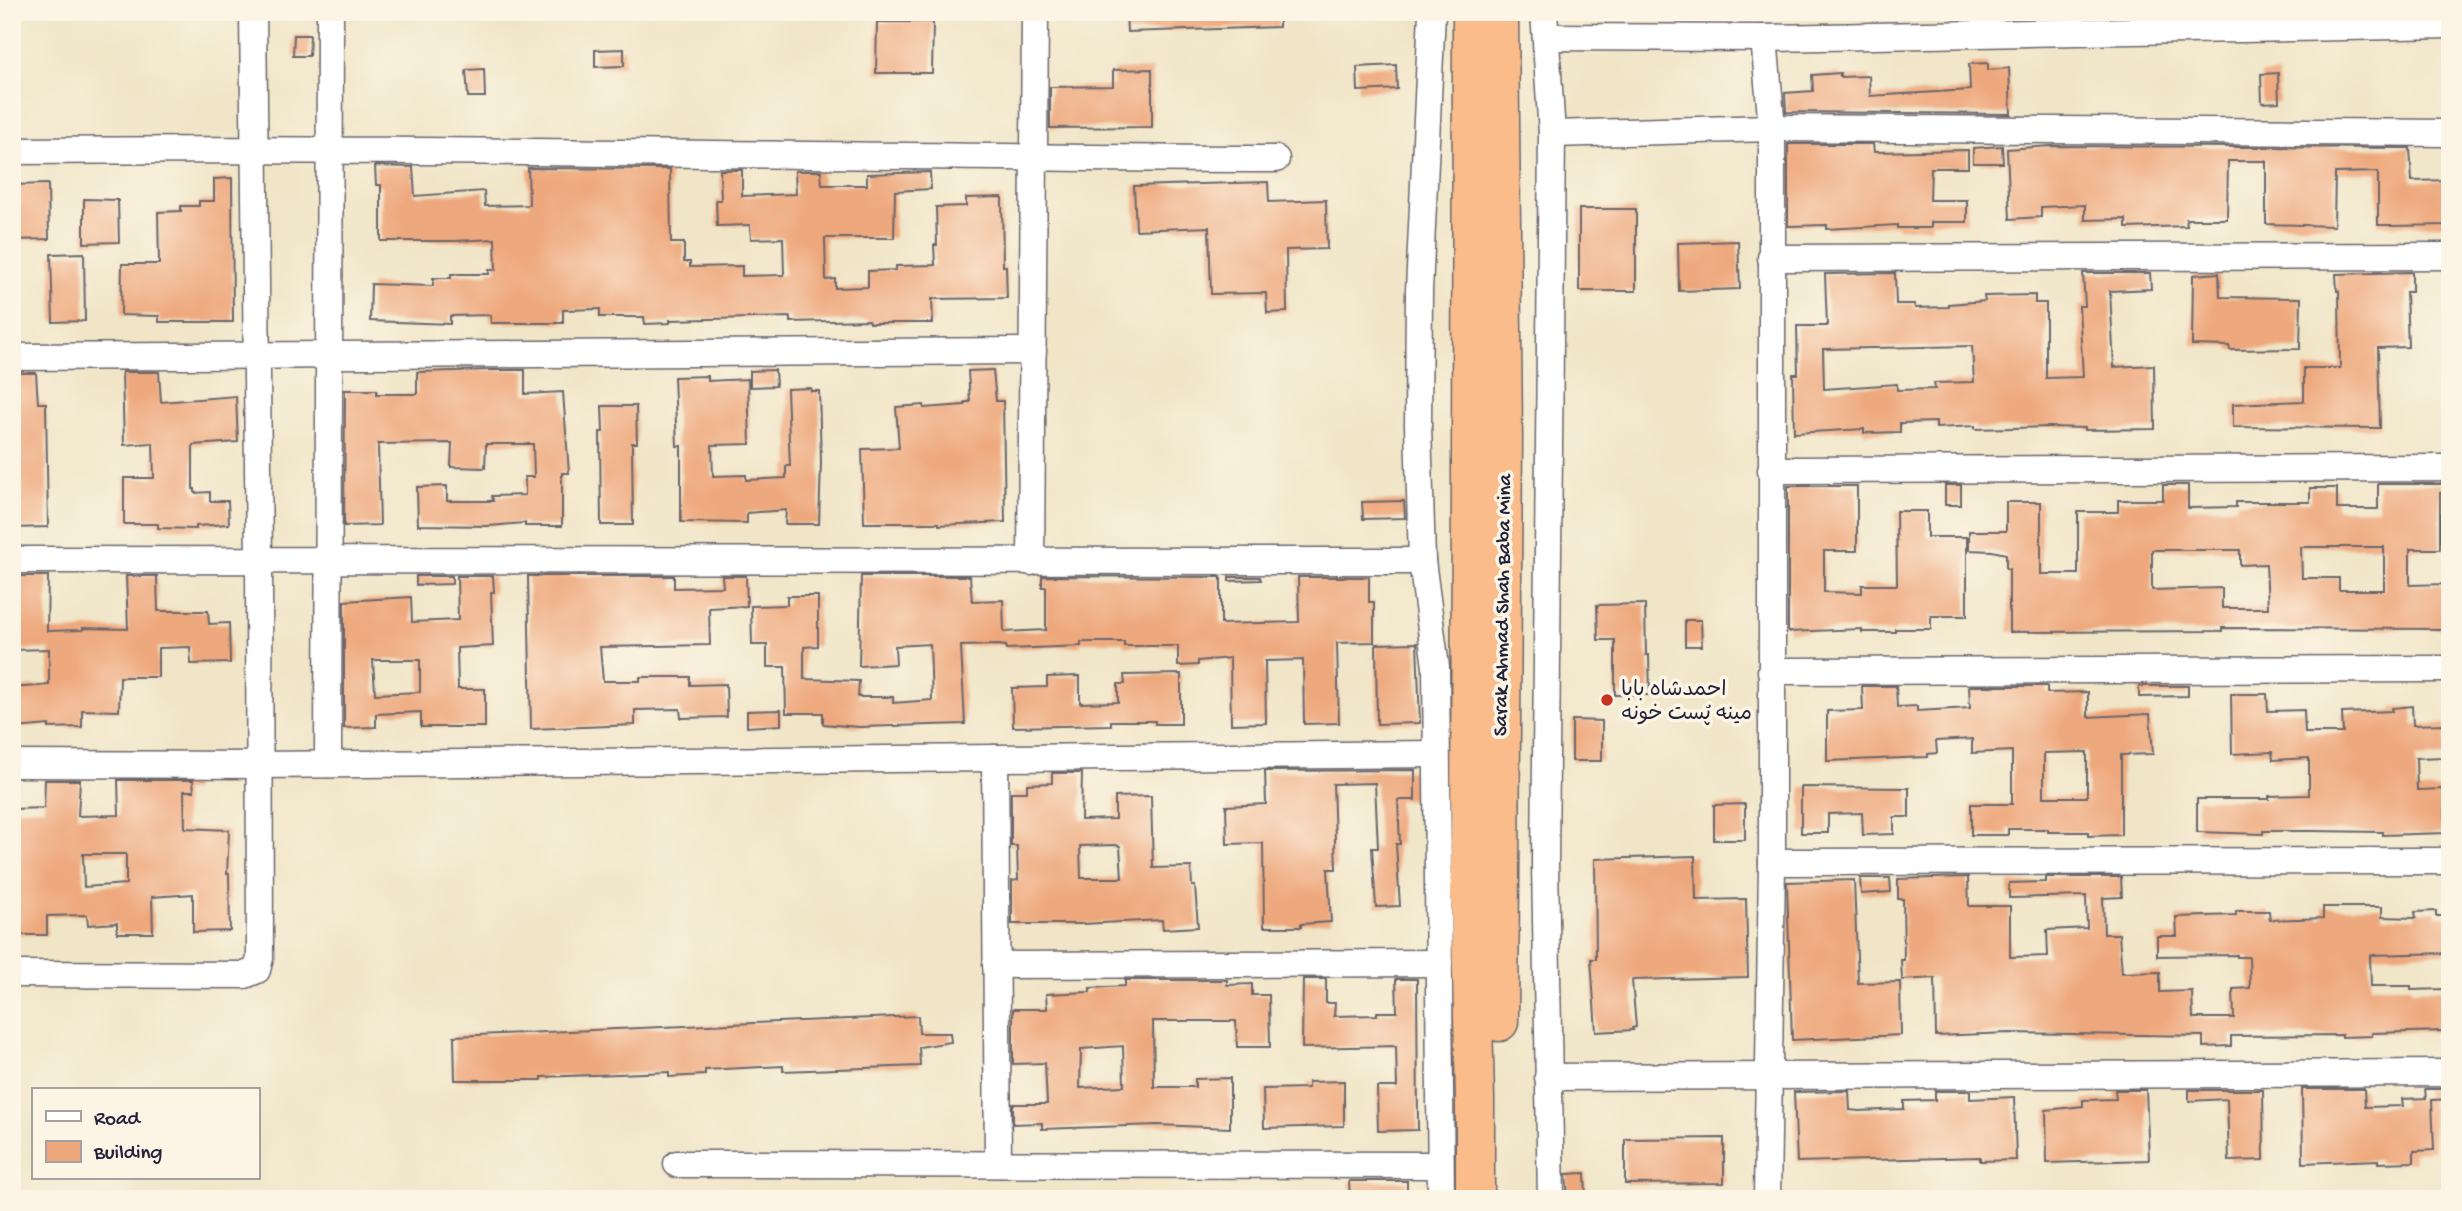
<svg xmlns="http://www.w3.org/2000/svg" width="2462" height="1211" font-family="'Gochi Hand','Playpen Sans Arabic',sans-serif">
  <rect width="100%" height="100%" fill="#fcf5e5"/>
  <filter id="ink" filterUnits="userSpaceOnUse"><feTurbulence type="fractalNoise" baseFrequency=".0143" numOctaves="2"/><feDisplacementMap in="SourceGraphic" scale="14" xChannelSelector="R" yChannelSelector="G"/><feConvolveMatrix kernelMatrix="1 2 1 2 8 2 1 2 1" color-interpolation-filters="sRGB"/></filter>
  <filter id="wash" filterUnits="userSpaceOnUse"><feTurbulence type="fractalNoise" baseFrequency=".00686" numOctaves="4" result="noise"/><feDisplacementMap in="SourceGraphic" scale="28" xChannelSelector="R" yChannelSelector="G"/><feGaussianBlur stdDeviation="1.57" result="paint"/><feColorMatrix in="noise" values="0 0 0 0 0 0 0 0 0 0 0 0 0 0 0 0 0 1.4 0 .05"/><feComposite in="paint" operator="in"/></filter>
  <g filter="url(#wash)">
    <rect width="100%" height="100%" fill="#f0e5c7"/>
    <g id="blocks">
      <!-- building -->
      <g fill="#eea87d" fill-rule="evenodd">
        <polygon points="1126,12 1279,12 1279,27 1127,32"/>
        <polygon points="877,22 933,22 932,73 876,73"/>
        <polygon points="294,35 310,35 309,56 293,56"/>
        <polygon points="624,49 624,66 595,67 595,50"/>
        <polygon points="1988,63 1988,70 2009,68 2011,114 1786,112 1785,93 1813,91 1812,75 1840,73 1840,77 1869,76 1870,96 1970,90 1969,64"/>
        <polygon points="1396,65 1397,89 1358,91 1357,67"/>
        <polygon points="484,69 485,97 468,97 466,70"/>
        <polygon points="1152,69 1152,127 1050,128 1050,87 1113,86 1113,70"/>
        <polygon points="2278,73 2279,102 2262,103 2261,74"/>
        <polygon points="1788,144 1873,144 1874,152 1968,150 1968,168 1931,168 1930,200 1967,200 1967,222 1931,222 1931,228 1897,228 1897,225 1827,229 1827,225 1788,226"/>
        <polygon points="2002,146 2003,163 1973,163 1973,148"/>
        <polygon points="2051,146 2410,148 2412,181 2450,180 2450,225 2391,226 2391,225 2378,225 2378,172 2335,173 2334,226 2266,224 2266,161 2228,161 2227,219 2186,219 2187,226 2126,228 2126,219 2085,220 2085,205 2041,207 2041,217 2010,219 2007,149"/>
        <polygon points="375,166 413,167 415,196 484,191 485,206 529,205 528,168 670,169 671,243 684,243 684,262 690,262 690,267 742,266 742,276 784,275 783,238 751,239 750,225 717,226 716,200 721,200 720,170 742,170 742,196 796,194 795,171 821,171 822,185 867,185 867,174 930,172 931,189 895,191 894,238 825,238 826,280 835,279 835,288 868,287 868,271 896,270 896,266 935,265 934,245 937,245 936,207 966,206 966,198 1002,197 1003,266 1006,266 1007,298 932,299 933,323 870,323 869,320 790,322 790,317 670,320 670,323 645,324 644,317 600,317 600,309 563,310 563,323 491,323 490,315 450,316 450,324 370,321 371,284 433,286 433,278 451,278 451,274 489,274 489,270 496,270 495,239 454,241 381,241 381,185 376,185"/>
        <polygon points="232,178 233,322 159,322 159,316 121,315 122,264 159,264 158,212 181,211 181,206 199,206 199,201 214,201 214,179"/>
        <polygon points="1268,182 1269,202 1326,200 1327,249 1286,250 1287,312 1267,313 1266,293 1211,294 1209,227 1136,230 1134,186"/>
        <polygon points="48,184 49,239 12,240 12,185"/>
        <polygon points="84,199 118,200 119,242 84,243"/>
        <rect x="1579" y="209" width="57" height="82"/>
        <polygon points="1738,241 1740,289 1679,291 1678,243"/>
        <polygon points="84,253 85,321 53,322 51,254"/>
        <polygon points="2412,272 2412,292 2406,292 2408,347 2378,348 2380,428 2233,427 2233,404 2304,401 2304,368 2340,368 2339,291 2337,291 2336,274"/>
        <path d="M1895,273L1896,304H1914L1915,308L1949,307V304L1985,301L1984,296L2035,295V303H2046V378L2083,377L2079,306H2085L2083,273H2150L2151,289L2110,291L2114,367L2154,365L2155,429L2085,430V428L2049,427L1975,429V426L1936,428V422L1900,423V432L1864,433V429L1794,433L1793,374H1798L1797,326H1827L1825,274ZM1972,346L1974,382L1934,383L1935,389L1897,390V384L1824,389L1823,349Z"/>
        <polygon points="2219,273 2220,297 2301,298 2300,349 2230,350 2229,346 2192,345 2193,275"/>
        <polygon points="491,370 525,370 525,394 563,392 569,473 562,473 562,526 525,526 525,523 489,526 418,525 417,487 447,486 447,501 493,501 492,496 525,495 525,477 534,477 533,444 486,444 485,468 451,467 452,443 378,444 380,525 344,526 345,390 377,390 377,394 417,394 417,372"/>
        <polygon points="775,370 776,386 750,387 750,371"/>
        <polygon points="993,370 996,401 1003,401 1005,522 939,525 939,523 864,523 862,449 899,448 896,407 924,405 924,408 965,405 965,402 970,402 968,371"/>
        <polygon points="122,372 159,372 161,402 236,396 238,442 193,445 193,489 195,489 195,493 210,492 210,501 228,501 229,524 196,526 196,529 158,528 158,524 124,524 124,478 154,478 153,443 124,445"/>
        <polygon points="12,373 36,373 38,403 46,403 48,527 12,528"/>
        <polygon points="708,376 708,381 748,379 750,444 712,445 713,476 746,475 746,480 786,478 786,466 790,466 787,389 811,388 811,391 819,391 821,462 819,524 785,524 786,510 747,513 747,523 681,522 681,446 677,446 674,377"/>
        <polygon points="602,406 636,406 637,443 632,443 633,525 601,525 600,432 603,432"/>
        <path d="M2378,484H2450V493H2440V549H2410V585L2447,584V629L2222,628V631L2009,632V569H2006V554L1992,551L1969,550V531H2006V502H2041V574H2078V512H2118V500H2163V485H2188V508L2236,507V502H2310V488H2337V509H2378ZM2301,547H2384V590H2339V578H2302ZM2152,550H2240V565L2266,564L2268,608H2222V588L2152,590Z"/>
        <rect x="1945" y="485" width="16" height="20"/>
        <polygon points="1788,486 1857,486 1857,551 1824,551 1824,592 1862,593 1862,585 1897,585 1896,511 1927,511 1927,537 1967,537 1967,616 1931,616 1931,629 1895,629 1895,632 1862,632 1862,629 1788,632"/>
        <polygon points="1404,501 1405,518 1363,519 1362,502"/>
        <polygon points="12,576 48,576 47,631 83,630 83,628 128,629 126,576 157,576 158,611 208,611 209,624 229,623 230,663 191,664 190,647 158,648 158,677 120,677 119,711 82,710 82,727 49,728 49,725 15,728 12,688 49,685 49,649 12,650"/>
        <polygon points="416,576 452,576 452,584 416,585"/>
        <path d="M457,576H493L494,592H491L493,646L457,648L458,689H485V727H421V712L376,714V727L344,728V601L411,597L412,622L458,620ZM373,660H420V692L375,694Z"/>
        <polygon points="528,576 674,576 674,588 723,587 722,576 746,576 747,606 709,608 710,645 600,647 603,681 640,681 640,677 690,677 690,685 726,684 727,717 681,718 680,709 635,710 635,725 531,729"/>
        <polygon points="861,576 970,576 972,601 1003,600 1004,632 1046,630 1046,587 1042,587 1042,576 1221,577 1221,624 1299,622 1298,577 1369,577 1369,602 1374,602 1374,642 1337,643 1339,723 1304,724 1303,660 1265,661 1266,723 1231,724 1230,658 1198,661 1198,665 1178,666 1178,646 1124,646 1124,642 1081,642 1081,646 1006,649 1006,646 998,645 961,646 965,724 859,727 823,724 823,713 786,713 785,667 767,667 767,645 752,645 751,606 787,605 787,596 818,596 818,646 804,647 804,679 859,681 858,697 893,697 893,703 932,700 930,644 895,646 896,664 859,666"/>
        <polygon points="1229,577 1260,577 1261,580 1229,581"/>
        <polygon points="1645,604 1646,655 1649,655 1650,695 1615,695 1615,640 1598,640 1597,605"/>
        <polygon points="1685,620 1701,620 1702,646 1685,646"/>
        <polygon points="1417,643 1420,723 1377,724 1376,644"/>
        <polygon points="1181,674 1181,724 1155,724 1155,721 1111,721 1111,725 1013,727 1012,688 1047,687 1047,677 1080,676 1080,703 1118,702 1118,684 1125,684 1124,675"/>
        <path d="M1862,686H1896L1897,707L1917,706V711L1970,708L1969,686H2047V693L2088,692V717L2150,714L2153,754L2121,755V835L2088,836V832H2048V829H2008V835H1971V804H2012V751L1972,753V739L1936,741L1937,753L1928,754V757L1827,761V711L1863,710ZM2087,752V797H2044V753Z"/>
        <polygon points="2139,686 2188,686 2188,696 2139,697"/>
        <polygon points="2231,694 2267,694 2268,711 2304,710 2305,733 2343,733 2342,713 2393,711 2392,708 2412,706 2413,725 2445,724 2446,757 2416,758 2417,790 2445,789 2446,833 2383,835 2383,832 2310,831 2263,831 2263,834 2197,832 2197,799 2269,799 2269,796 2309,795 2309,758 2273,760 2272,752 2232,754"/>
        <polygon points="781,710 781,725 747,727 747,711"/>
        <polygon points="1572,720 1602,721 1602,761 1572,761"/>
        <polygon points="1415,770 1415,800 1398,800 1400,844 1396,844 1400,906 1376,907 1372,848 1378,848 1375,783 1333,784 1336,869 1328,869 1331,922 1301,924 1301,927 1264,927 1263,843 1227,844 1226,806 1266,804 1265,771"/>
        <path d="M1052,773H1082L1081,820L1115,819V797L1151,796L1153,868L1191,867L1192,886H1195L1198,927L1163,929L1162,920L1082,924H1012V881L1018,880L1017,846H1011V792H1027V784L1052,783ZM1116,845L1120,846L1122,878H1081L1080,846Z"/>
        <path d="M45,780H80L78,816L119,815L118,780H193L194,791H184L185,828L229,830L227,874H229L230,931L193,932V894L152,897L153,933H117V923L88,925L87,915L47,916V935H12L13,809L44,808ZM83,854H126V884L84,887Z"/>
        <polygon points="1801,787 1909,788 1909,817 1894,817 1894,834 1863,835 1862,813 1828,814 1828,833 1801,833"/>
        <polygon points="1745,804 1745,840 1714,840 1714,805"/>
        <polygon points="1695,856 1696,900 1746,899 1748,977 1632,980 1636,1027 1632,1028 1633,1030 1596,1032 1591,959 1596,959 1595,859"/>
        <polygon points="1968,877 1969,906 2010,906 2010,957 2048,956 2047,930 2087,928 2086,896 2009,898 2009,883 2046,882 2046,877 2121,877 2122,897 2103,898 2104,934 2119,934 2122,973 2160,972 2160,992 2192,991 2193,1018 2234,1018 2233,989 2250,988 2249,957 2237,957 2237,955 2157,956 2157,936 2177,936 2176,917 2236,915 2236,911 2269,911 2270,920 2323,918 2323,907 2382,907 2382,917 2416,918 2415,912 2436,911 2436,916 2448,916 2449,953 2370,955 2371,986 2411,986 2411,990 2444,989 2446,1031 2372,1033 2372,1036 2342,1037 2342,1035 2231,1036 2231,1046 2203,1047 2203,1036 2009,1033 1936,1036 1935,978 1902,980 1901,960 1904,960 1903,899 1898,899 1898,879"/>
        <polygon points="1860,878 1890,878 1891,892 1861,894"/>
        <polygon points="1854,880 1858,983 1900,982 1901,1035 1792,1040 1787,882"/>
        <polygon points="1303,979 1326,979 1326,1003 1335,1003 1334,1016 1377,1015 1377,1012 1397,1012 1396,979 1417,979 1418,1130 1378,1131 1377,1087 1397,1087 1396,1046 1302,1048"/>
        <path d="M1125,980H1227V985L1252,984V995H1269L1270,1047H1237L1236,1021H1153L1154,1087H1195V1079L1230,1078V1128L1157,1125L1042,1129V1123L1013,1124V1104H1047L1045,1063L1013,1064V1009H1047L1046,994L1090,992V988L1125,986ZM1123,1046L1124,1086L1080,1088L1081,1049Z"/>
        <polygon points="918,1016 919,1033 950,1033 951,1042 919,1047 920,1066 783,1071 783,1066 705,1070 705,1075 669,1077 669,1072 542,1077 542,1080 455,1080 454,1036"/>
        <polygon points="1344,1081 1344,1126 1264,1128 1263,1089 1308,1088 1308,1082"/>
        <polygon points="2302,1089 2364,1089 2365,1107 2403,1106 2402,1099 2426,1098 2425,1089 2450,1089 2450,1099 2432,1100 2434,1150 2414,1151 2414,1162 2378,1163 2378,1160 2303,1163"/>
        <polygon points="2115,1090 2146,1090 2149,1160 2047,1163 2046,1110 2083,1106 2083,1100 2116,1099"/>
        <polygon points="2189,1090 2263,1090 2264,1160 2229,1161 2227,1099 2189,1101"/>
        <polygon points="1849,1091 1850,1110 1859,1111 1904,1109 1904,1101 1935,1100 1935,1091 1970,1091 1970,1099 2014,1097 2016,1160 1980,1161 1980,1157 1797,1162 1794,1092"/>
        <polygon points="1724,1138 1724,1183 1625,1184 1625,1139"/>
        <polygon points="1585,1173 1586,1197 1568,1198 1566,1174"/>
        <polygon points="1349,1181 1407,1181 1407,1199 1350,1199"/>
      </g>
    </g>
  </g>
  <g filter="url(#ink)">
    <use href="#blocks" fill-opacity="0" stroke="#6a666c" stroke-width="2"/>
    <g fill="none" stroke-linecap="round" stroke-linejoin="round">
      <!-- minor casing -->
      <g stroke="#6a666c" stroke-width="29">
        <g id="minor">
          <polyline points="1432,12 1419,291 1418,425 1422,561 1436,667 1441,1199"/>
          <polyline points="1544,12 1552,134 1545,863 1551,1199"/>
          <polyline points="1546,37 1764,38 2450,25"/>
          <polyline points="1764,38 1772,128 1772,862 1767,1199"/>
          <polyline points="1552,134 1772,128 2450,133"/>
          <path d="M12,151C433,147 854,158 1276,159"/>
          <polyline points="1771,258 2450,256"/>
          <polyline points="12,357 1033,351"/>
          <polyline points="1771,470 2450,468"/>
          <polyline points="12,560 1422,561"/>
          <polyline points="1031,562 1035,12"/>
          <polyline points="1771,671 2450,669"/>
          <polyline points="995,758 998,1164"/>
          <polyline points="12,764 259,765 1436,754"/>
          <polyline points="328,764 330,12"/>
          <polyline points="1772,862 2450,861"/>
          <polyline points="996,965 1439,963"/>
          <polyline points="12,974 245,975 257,970 260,958 259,559 253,12"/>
          <polyline points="1548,1077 2450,1073"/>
          <polyline points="677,1164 1440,1165"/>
        </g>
      </g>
      <!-- highway casing -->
      <g stroke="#6a666c" stroke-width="41">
        <g id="highway">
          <polyline points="1472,12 1470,891 1475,1098 1475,1199"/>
          <polyline points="1499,12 1503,438 1499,1022"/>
        </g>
      </g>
      <!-- minor -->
      <use href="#minor" stroke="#fff" stroke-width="26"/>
      <!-- highway -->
      <use href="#highway" stroke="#f9bc8a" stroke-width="38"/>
    </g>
  </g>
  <!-- markers -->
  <circle fill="#c8321e" stroke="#fcf5e5" stroke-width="2.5" cx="1607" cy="700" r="7"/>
  <g text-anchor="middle" stroke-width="7" stroke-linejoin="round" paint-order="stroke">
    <!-- street labels -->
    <g font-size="21" fill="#22223b" stroke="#fcf5e5">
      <text transform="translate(1501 605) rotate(-89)" y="7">Sarak Ahmad Shah Baba Mina</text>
    </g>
    <!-- poi labels -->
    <g font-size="21" fill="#22223b" stroke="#fcf5e5" text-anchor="start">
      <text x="1621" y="695">احمدشاه بابا<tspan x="1621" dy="24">مینه پُست خونه</tspan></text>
    </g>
  </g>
  <!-- margin -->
  <rect width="2462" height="1211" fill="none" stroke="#fcf5e5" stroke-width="42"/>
  <!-- legend -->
  <rect x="32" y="1088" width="228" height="91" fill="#fcf5e5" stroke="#a5a1a1" stroke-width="2"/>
  <rect x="46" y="1111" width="35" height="10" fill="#ffffff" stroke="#a5a1a1" stroke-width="2"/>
  <text x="94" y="1124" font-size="21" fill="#22223b">Road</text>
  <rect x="46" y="1141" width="35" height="21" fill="#eea87d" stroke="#a5a1a1" stroke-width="2"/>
  <text x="94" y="1158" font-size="21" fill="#22223b">Building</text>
</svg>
